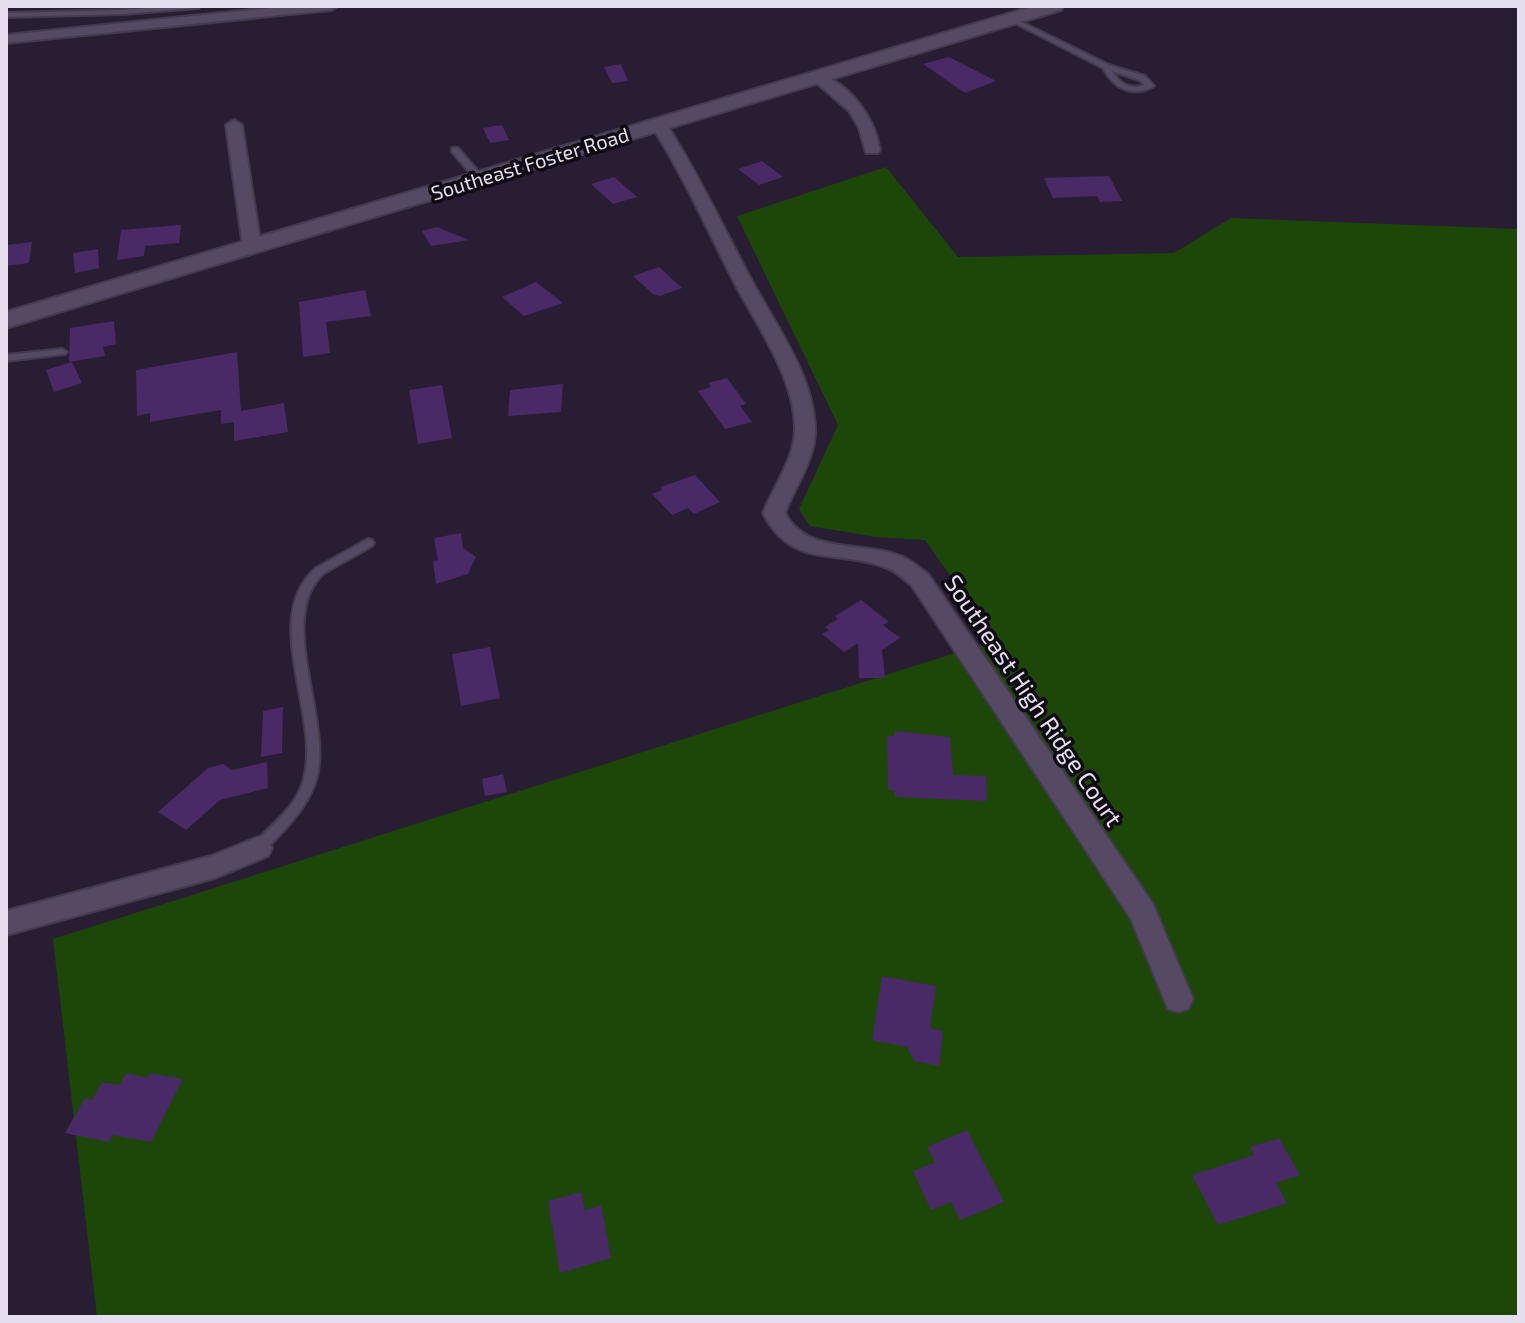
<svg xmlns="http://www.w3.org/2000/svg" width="1525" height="1323" font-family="'Exo 2',sans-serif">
  <rect width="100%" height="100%" fill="#291d34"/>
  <!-- green -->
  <polygon fill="#1c4708" points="886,167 958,257 1174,253 1231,218 1519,229 1519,1317 97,1317 53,939 996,640 925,540 875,537 810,526 799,509 838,425 737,216"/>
  <!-- building -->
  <g fill="#492966">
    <polygon points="949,57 996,81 965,93 923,64"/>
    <polygon points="621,64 628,81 612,83 604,67"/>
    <polygon points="502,125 509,140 490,143 483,128"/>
    <polygon points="762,161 783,177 759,185 738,169"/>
    <polygon points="1109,176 1122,201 1100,202 1097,196 1053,198 1044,178"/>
    <polygon points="614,177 637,197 613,204 591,184"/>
    <polygon points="181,225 179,243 145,246 144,256 117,260 121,230"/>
    <polygon points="437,227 469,240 431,246 422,231"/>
    <polygon points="32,242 29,263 6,266 6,245"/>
    <polygon points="98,249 99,268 75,273 73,253"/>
    <polygon points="659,267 682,288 660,296 653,294 633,276"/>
    <polygon points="536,282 563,303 524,316 502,297"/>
    <polygon points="365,290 371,316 326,322 330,353 303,357 299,302"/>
    <polygon points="114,321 116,344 103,347 105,356 69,362 70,328"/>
    <polygon points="237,352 241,411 284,403 288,432 234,441 234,422 221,424 221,410 150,422 150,413 137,416 136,370"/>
    <polygon points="72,362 82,383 54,392 46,370"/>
    <polygon points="727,378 746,404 740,406 752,422 725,429 698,391 711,387 708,383"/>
    <polygon points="563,384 561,412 508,416 510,390"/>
    <polygon points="442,385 452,438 418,444 409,390"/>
    <polygon points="695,475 720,502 694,514 688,508 672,515 652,494 662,490 660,487"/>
    <polygon points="461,533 463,548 476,557 468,574 436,584 433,561 438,560 434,538"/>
    <polygon points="861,600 889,622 883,625 900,638 882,650 885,678 859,678 858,643 844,652 822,634 829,630 825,627 838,619 835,616"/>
    <polygon points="490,647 500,698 461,706 452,654"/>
    <polygon points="283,707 282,753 261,757 263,711"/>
    <polygon points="895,731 950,737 953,775 986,776 987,801 895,797 895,790 888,790 887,736 895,736"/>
    <polygon points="267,762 268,788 220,800 186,830 158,812 208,768 223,764 232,770"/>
    <polygon points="503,774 507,792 485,796 482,779"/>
    <polygon points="882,976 936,986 930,1028 943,1031 939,1066 914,1061 907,1047 872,1040"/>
    <polygon points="126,1073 148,1078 150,1073 183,1079 151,1142 112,1135 109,1142 65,1133 85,1098 92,1100 102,1082 120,1085"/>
    <polygon points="967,1130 1004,1202 960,1220 951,1202 931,1210 913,1171 935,1162 927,1147"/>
    <polygon points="1279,1138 1300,1175 1276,1183 1287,1203 1218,1225 1192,1175 1254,1155 1250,1147"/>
    <polygon points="581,1192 585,1210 601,1205 611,1258 560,1273 548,1201"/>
  </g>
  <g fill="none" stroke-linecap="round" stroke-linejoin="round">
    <!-- service casing -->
    <g stroke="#443a4e" stroke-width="4">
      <g id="service">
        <polygon points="173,6 201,6 198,8 123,14 6,17 6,13 123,10"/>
        <path d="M1011,17L1109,65L1145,76L1154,86C1133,98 1114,89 1103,68L1009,20L1008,19ZM1112,71L1139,80L1145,85C1130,90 1120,84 1112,71Z"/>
        <polygon points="452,148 458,148 483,177 483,181 477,181 452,152"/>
        <polygon points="62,349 67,352 65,354 6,361 6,355"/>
        <path d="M368,539L372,540L374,543L372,546L324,573C273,619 336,724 315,783C305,811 283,832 263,852L258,854L253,852L251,848L253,844C271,826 295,807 303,782C323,718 258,618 316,568Z"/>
      </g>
    </g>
    <!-- minor casing -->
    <g stroke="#443a4e" stroke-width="4">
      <g id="minor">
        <polygon points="291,6 338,6 331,10 6,43 6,35"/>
        <path d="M818,74C850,83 875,118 880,150L878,153H866L859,128L849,111L811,78Z"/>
        <polygon points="234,120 242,125 261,247 252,252 243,247 226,125"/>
        <path d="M659,120L667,125C699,175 724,229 752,281C776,326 813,375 815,427C817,457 795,486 785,513C807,556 864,540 903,557C912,561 920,568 928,574L1153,904L1193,999L1188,1009L1178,1012L1168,1009L1131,919L912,586C904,579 896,571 887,568C838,548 793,571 763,513C774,486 795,458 795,428C794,376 757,326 734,282C707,229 683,175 651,125Z"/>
        <polygon points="258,837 268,840 272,848 268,856 215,878 6,935 6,911 211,856"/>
      </g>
    </g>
    <!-- secondary casing -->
    <g stroke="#443a4e" stroke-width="4">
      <polygon id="secondary" points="1034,6 1063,6 1061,10 6,328 6,312"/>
    </g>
    <!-- service -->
    <use href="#service" fill="#554963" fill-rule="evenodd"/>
    <!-- minor -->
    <use href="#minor" fill="#554963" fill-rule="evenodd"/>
    <!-- secondary -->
    <use href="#secondary" fill="#554963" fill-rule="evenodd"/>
  </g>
  <g text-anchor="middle" stroke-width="7" stroke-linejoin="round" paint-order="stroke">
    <!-- far-street labels -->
    <g font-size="20" fill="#e5deee" stroke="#0f0a14">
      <text transform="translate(530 164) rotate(-17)" y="7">Southeast Foster Road</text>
    </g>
    <!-- street labels -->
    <g font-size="24" fill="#e5deee" stroke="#0f0a14">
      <text transform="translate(1033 701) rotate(56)" y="8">Southeast High Ridge Court</text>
    </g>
  </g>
  <!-- border -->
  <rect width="1525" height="1323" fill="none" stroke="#e5deee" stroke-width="16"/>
</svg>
